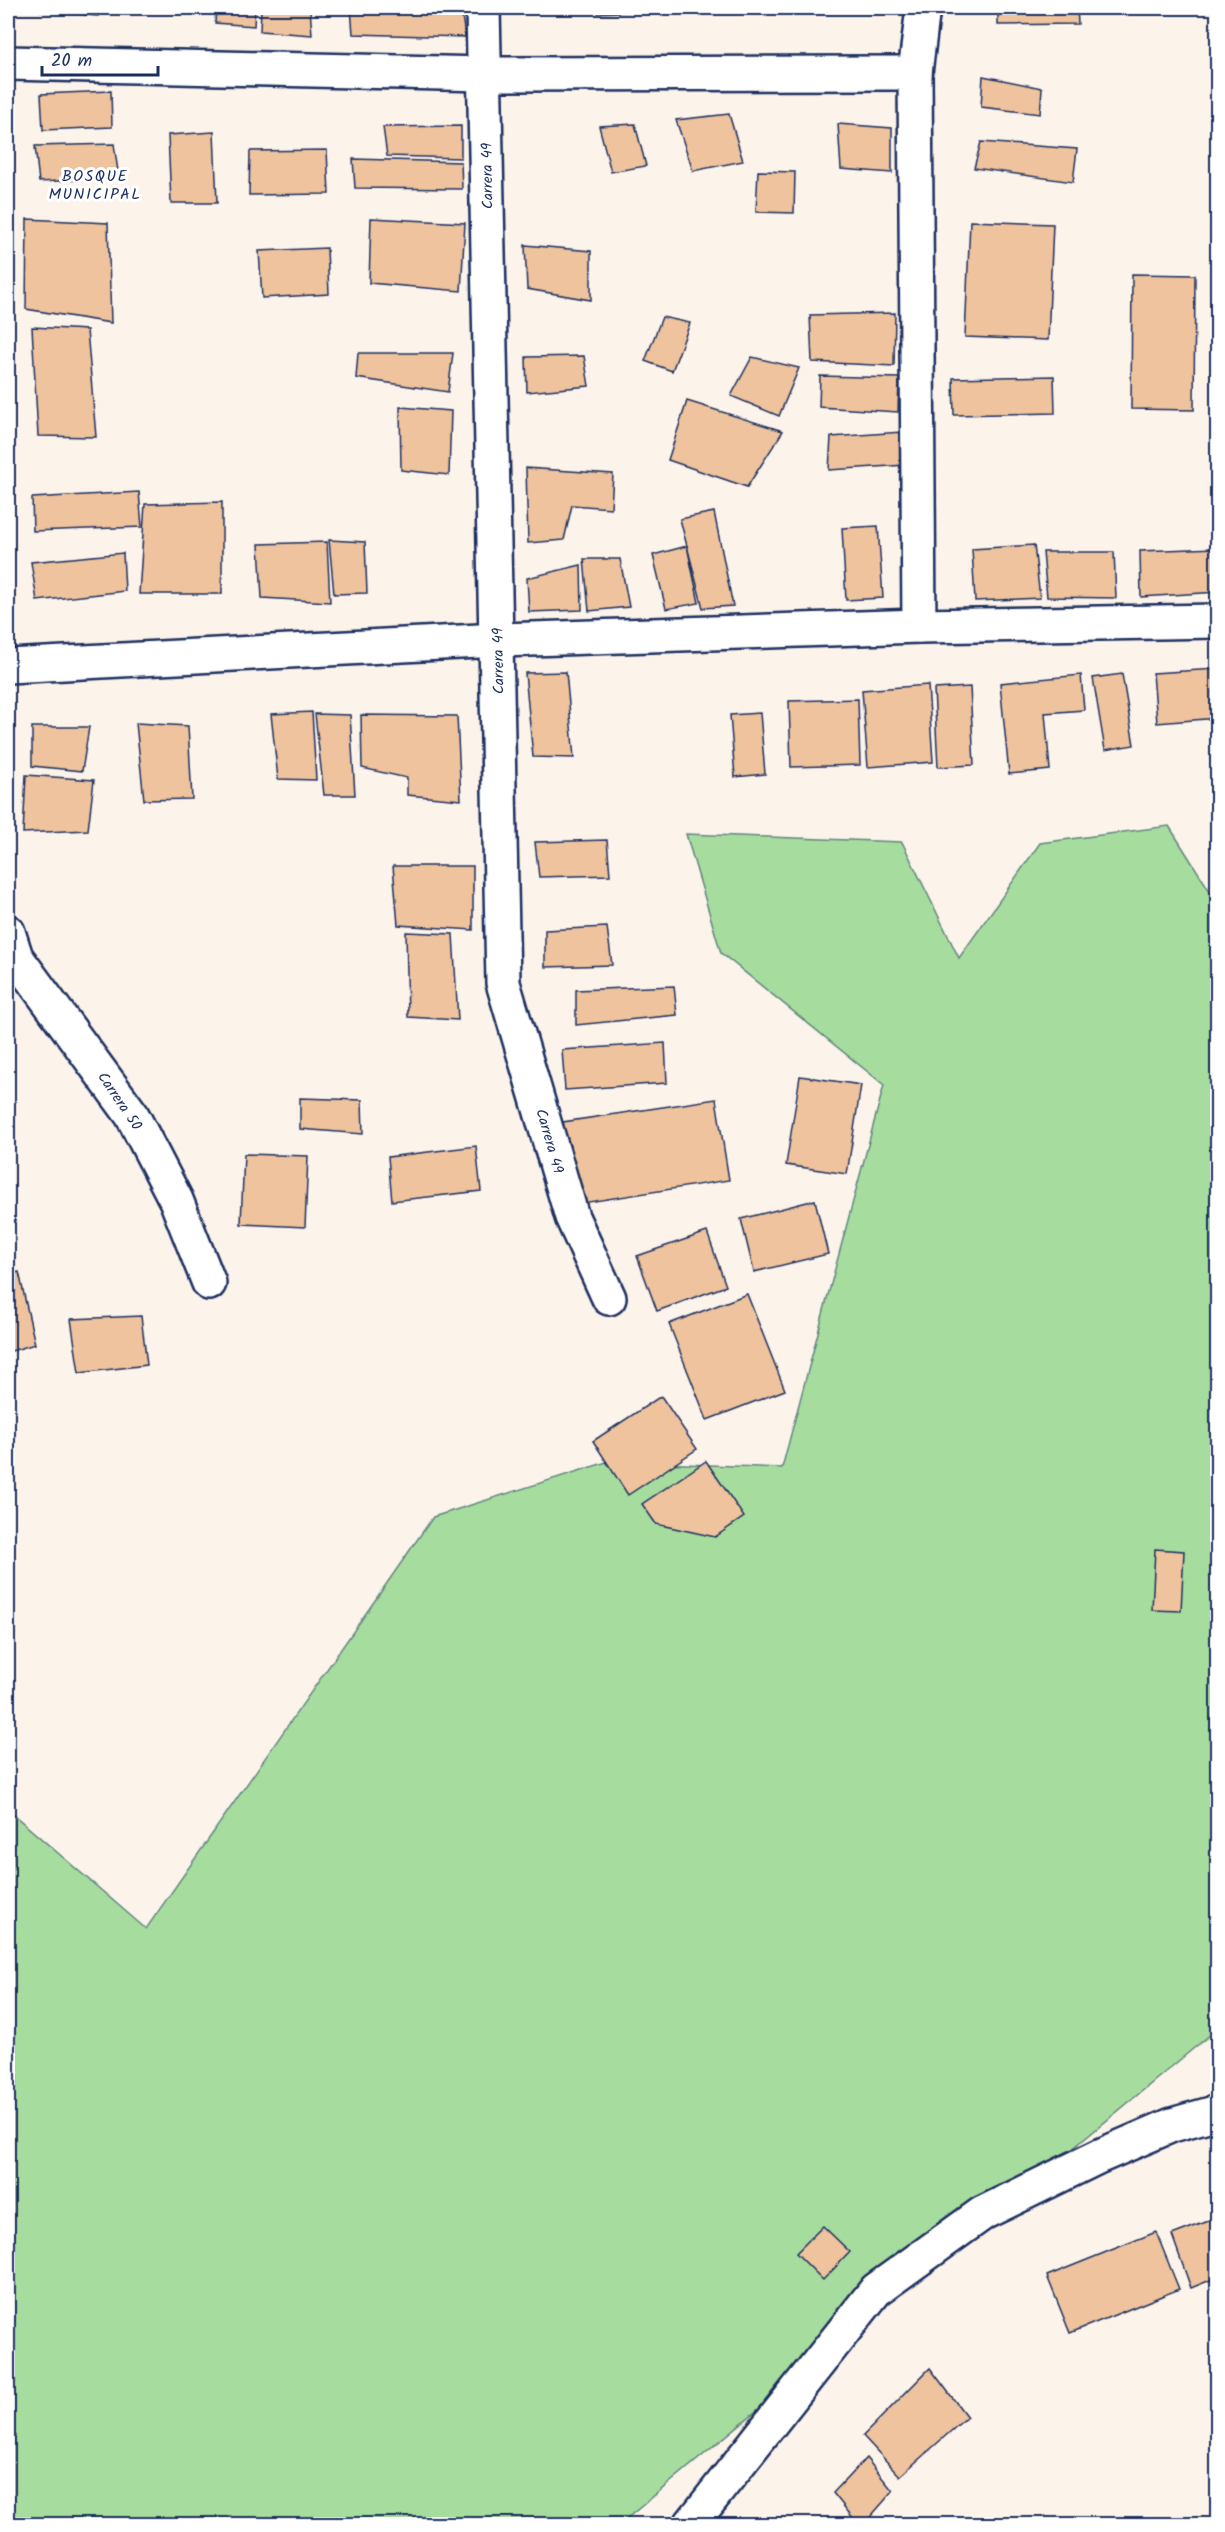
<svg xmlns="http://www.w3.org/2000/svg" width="1225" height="2532" font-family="Kalam,sans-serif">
  <rect width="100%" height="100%" fill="#fcf3eb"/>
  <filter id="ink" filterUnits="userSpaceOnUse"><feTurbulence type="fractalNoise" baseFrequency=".0167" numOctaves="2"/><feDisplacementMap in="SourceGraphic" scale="12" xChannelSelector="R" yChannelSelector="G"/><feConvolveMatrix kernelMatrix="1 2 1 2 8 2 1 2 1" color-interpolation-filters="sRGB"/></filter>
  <g filter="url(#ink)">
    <!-- green -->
    <polygon fill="#a7dc9f" stroke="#61867e" stroke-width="1.5" points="1169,826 1218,904 1217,2029 620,2524 8,2524 8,1810 146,1929 433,1517 610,1461 782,1468 884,1085 721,953 686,834 902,842 959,958 1040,843"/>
    <!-- building -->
    <g fill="#eec39d" stroke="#1b2f5e" stroke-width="1.5">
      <polygon points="41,8 97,8 98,16 41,11"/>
      <polygon points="216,8 255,8 254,26 215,23"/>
      <polygon points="261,8 310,8 312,35 260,31"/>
      <polygon points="351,8 461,8 465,37 353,34"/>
      <polygon points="598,8 642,8 642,11 598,13"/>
      <polygon points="998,8 1077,8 1078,24 998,25"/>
      <polygon points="1104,8 1135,8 1134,13"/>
      <polygon points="983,76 1042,88 1040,114 981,107"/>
      <polygon points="111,91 112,127 43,130 41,94"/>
      <polygon points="729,114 743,161 693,171 676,120"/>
      <polygon points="635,124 646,166 611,172 599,126"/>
      <polygon points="838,124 892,128 892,173 841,169"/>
      <polygon points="461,126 461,158 387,156 383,127"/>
      <polygon points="214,132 217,203 171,203 168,135"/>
      <polygon points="981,142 1077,149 1073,182 974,168"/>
      <polygon points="114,144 119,178 39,182 35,146"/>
      <polygon points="327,150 329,194 249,195 250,151"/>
      <polygon points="353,159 461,162 462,189 355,188"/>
      <polygon points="758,171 795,172 794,213 756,212"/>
      <polygon points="371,218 465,223 461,291 369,283"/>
      <polygon points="27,219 108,223 111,323 26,309"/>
      <polygon points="970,221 1053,224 1048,340 965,337"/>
      <polygon points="525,245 591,251 591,300 527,289"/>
      <polygon points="327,248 329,294 262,298 259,251"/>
      <polygon points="1132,274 1195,275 1194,410 1131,409"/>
      <polygon points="895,313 894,366 812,362 810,315"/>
      <polygon points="662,317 690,323 672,371 645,361"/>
      <polygon points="32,327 87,330 96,437 38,436"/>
      <polygon points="358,353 453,353 448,392 356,378"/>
      <polygon points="584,356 589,386 527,392 526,357"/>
      <polygon points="752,357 799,368 779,416 731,396"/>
      <polygon points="820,376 899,378 898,412 819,407"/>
      <polygon points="1054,376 1055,413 954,415 953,378"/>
      <polygon points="1218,377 1218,420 1214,420"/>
      <polygon points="687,401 783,431 747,487 668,460"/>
      <polygon points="400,407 451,411 449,475 401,470"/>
      <polygon points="902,432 906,465 829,470 831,437"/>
      <polygon points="526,468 613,474 611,508 572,505 564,540 528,543"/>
      <polygon points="139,492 142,527 33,531 32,498"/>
      <polygon points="222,502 222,594 139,594 145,504"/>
      <polygon points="714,512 733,606 703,608 680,519"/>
      <polygon points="878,526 883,598 846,600 842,528"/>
      <polygon points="329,540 365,542 367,593 334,594"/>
      <polygon points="327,542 330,602 262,598 259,544"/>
      <polygon points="1034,545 1040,598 975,601 972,549"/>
      <polygon points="687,546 699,603 666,609 653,555"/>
      <polygon points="1216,548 1218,592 1141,597 1140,551"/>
      <polygon points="1043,552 1114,552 1116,598 1047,597"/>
      <polygon points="123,553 125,591 37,601 31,562"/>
      <polygon points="584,559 620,559 629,607 589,611"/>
      <polygon points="581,565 582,610 529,612 527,578"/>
      <polygon points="1216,669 1218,718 1157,723 1153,673"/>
      <polygon points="566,672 574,758 533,757 525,673"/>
      <polygon points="1122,674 1134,745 1105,750 1093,678"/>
      <polygon points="1081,675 1084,710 1045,713 1050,770 1009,774 1000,683"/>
      <polygon points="928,685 933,762 868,767 862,690"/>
      <polygon points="970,687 974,765 938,767 934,689"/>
      <polygon points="858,699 860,765 791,767 789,701"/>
      <polygon points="312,712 316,780 278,779 271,714"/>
      <polygon points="760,713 765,774 735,777 730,715"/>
      <polygon points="315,714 350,715 355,795 324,795"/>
      <polygon points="361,715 457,716 461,800 407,795 407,778 362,768"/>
      <polygon points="136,723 188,726 192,799 144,800"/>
      <polygon points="32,727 89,727 82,771 32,766"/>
      <polygon points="26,775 94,780 88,830 23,833"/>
      <polygon points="607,840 610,875 539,877 535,842"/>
      <polygon points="393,866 473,866 473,930 398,925"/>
      <polygon points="607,927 612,965 545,967 545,930"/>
      <polygon points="406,932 453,934 458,1020 408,1017"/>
      <polygon points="674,986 677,1015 576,1025 576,990"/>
      <polygon points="665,1043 667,1083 565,1090 562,1050"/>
      <polygon points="800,1076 861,1085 847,1174 786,1165"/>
      <polygon points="300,1098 362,1100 363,1134 300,1129"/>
      <polygon points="716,1099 729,1180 576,1204 563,1122"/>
      <polygon points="476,1146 481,1191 392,1201 388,1157"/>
      <polygon points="244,1154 308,1156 305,1227 241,1224"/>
      <polygon points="815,1200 828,1254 754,1272 741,1219"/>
      <polygon points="707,1232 726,1286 657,1311 637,1256"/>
      <polygon points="19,1272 35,1344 8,1352 8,1275"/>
      <polygon points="747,1294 785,1390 707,1420 669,1324"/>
      <polygon points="141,1316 147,1365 79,1373 71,1319"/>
      <polygon points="661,1396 697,1449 628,1495 593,1441"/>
      <polygon points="706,1461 744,1517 715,1537 656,1524 642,1504"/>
      <polygon points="1216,1548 1218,1548 1218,1633 1214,1633"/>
      <polygon points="1155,1549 1184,1551 1181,1611 1152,1610"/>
      <polygon points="1214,2219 1218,2228 1218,2277 1191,2288 1172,2235"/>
      <polygon points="823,2226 850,2252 823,2280 796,2253"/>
      <polygon points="1156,2232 1179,2289 1070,2333 1047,2276"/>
      <polygon points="930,2368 967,2417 900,2476 863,2436"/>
      <polygon points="866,2458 893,2491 864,2524 858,2524 833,2493"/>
    </g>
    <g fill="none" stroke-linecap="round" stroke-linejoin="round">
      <!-- street casing -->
      <g stroke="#1b2f5e" stroke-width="38">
        <g id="street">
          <polyline points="483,8 503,983 572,1217 609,1298"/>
          <polyline points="8,63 485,74 915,73"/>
          <polyline points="919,626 915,73 923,8"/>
          <polyline points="8,666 498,640 919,626 1218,621"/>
          <polyline points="8,932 16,957 132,1115 176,1200 209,1283"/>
          <polyline points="691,2524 876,2290 983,2213 1100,2156 1172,2125 1218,2112"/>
        </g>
      </g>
      <!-- street -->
      <use href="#street" stroke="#fff" stroke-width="33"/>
    </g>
  </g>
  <g text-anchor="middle" stroke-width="6" stroke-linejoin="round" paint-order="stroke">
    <!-- street labels -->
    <g font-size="15" fill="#1b2f5e" stroke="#fff">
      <text transform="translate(487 176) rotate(-91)" y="5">Carrera 49</text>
      <text transform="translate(498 661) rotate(-91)" y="5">Carrera 49</text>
      <text transform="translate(120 1101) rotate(56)" y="5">Carrera 50</text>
      <text transform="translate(550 1141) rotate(74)" y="5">Carrera 49</text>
    </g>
    <!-- neighbourhood labels -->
    <g font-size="16" letter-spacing="1.5" fill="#1b2f5e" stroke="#fff">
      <text x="95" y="181">BOSQUE<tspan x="95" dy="18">MUNICIPAL</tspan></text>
    </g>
  </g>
  <!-- margin -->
  <rect width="1225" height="2532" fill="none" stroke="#fff" stroke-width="30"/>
  <rect x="15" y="15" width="1195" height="2502" fill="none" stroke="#1b2f5e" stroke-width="2" filter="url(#ink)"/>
  <!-- scale -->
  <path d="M42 66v9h116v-9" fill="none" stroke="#1b2f5e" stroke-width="3"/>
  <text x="51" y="66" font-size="18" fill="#1b2f5e" stroke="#ffffff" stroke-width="4.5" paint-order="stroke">20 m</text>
</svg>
